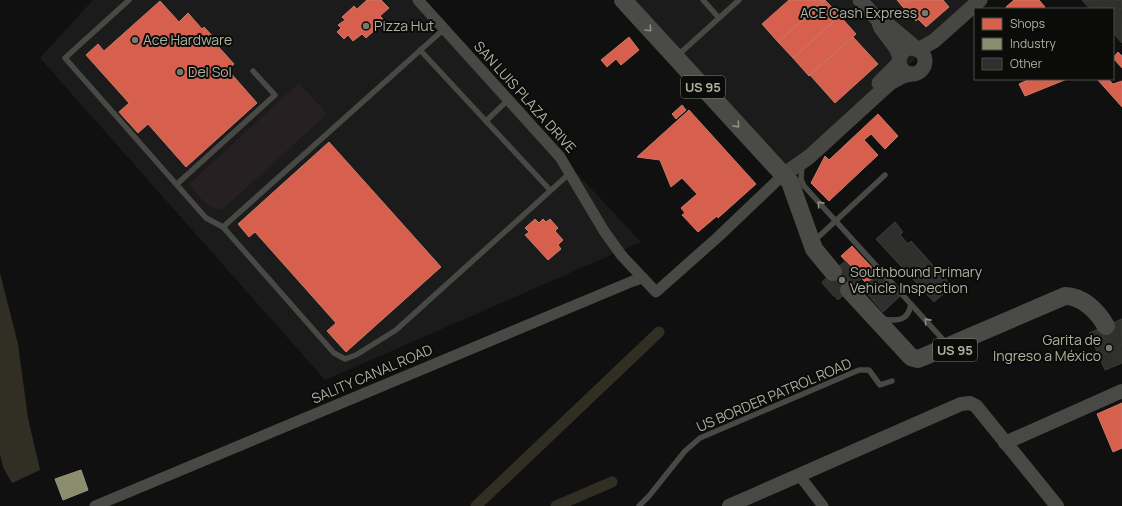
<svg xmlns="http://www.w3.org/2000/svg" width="1122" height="506" font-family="Manrope,sans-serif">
  <rect width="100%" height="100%" fill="#101010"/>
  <!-- built -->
  <g fill="#1a1b1a">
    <polygon points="93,0 415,0 641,242 325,380 40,58"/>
    <polygon points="621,0 981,0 785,177"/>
  </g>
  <!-- green -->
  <path fill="#272023" d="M299,83L327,114L223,209C207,211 198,194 189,184Z"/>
  <!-- water -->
  <polygon fill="#312f24" points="0,273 18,344 28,418 40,470 12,483 3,467 0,454"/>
  <!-- shops -->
  <g fill="#d6604d" stroke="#cb7966">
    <polygon points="367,0 381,0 389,8 380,16 385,21 366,38 362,34 353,41 348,35 344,39 337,32 341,28 338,25 345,20 342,17 354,6 357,9"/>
    <polygon points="789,0 825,0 778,42 762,24"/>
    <polygon points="825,0 840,16 793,58 778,42"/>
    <polygon points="897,0 909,0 902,6"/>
    <polygon points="909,0 943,0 949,7 926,27 918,19 916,21 902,6"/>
    <polygon points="1014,0 1039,0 1045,7 1043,9 1007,9 1006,7"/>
    <polygon points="160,1 179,22 188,13 202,29 204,27 218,42 216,44 234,64 228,70 257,103 186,167 148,124 138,133 119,112 129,103 86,55 98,44 104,51"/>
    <polygon points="840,16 856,34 809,76 793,58"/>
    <polygon points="629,37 639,50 621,65 616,59 607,67 601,60"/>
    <polygon points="853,37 878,64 835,103 810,75"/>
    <polygon points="1118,52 1122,56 1122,68 1113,58"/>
    <polygon points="1030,79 1067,79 1025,96 1019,84"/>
    <polygon points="1097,79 1108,79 1113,84 1122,81 1122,107"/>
    <polygon points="682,105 686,110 676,119 672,114"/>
    <polygon points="689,110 756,184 718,218 717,216 698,232 682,215 685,213 681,208 697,194 682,178 671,187 660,160 637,157"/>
    <polygon points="878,114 898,136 885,149 871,134 864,140 878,155 829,201 811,183 825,156 829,160"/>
    <polygon points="329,142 441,267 346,352 327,331 336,323 255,232 249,237 238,224"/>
    <polygon points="535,219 539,223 543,219 546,222 550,219 558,228 555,231 563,240 558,245 561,249 548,260 525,235 529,232 525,228"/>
    <polygon points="852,246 878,274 867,284 841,256"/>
    <polygon points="1122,403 1122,448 1113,452 1097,414"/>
  </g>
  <!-- industry -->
  <polygon fill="#8c8c6e" stroke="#97977d" points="81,470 88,490 63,500 55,479"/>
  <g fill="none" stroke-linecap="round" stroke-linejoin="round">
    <!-- canal -->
    <g stroke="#312f24" stroke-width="11">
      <polyline points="476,506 659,332"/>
      <polyline points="556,506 612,482"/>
    </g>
  </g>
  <!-- building -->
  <g fill="#2f2f2e" stroke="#3c3c38">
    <polygon points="1082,0 1122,0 1122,43 1113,33 1113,9 1090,9"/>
    <polygon points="895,222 903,232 900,235 908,244 911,241 952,286 934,302 876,239"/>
    <polygon points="845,261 861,279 838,300 822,282"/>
    <polygon points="879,273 900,296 883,312 862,288"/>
    <polygon points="1122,319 1122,363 1105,370 1089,333"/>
  </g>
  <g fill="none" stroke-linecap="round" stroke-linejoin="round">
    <!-- secondary-tunnel -->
    <polyline stroke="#30302d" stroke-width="15" stroke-dasharray="15 8" stroke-linecap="butt" points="1117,350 1122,348"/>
    <!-- trunk-tunnel -->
    <g stroke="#30302d" stroke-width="18" stroke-dasharray="18 9" stroke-linecap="butt">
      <polyline points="1100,0 1109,9"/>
      <polyline points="1113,14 1122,23"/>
      <polyline points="839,267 855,284"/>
      <polyline points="828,277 844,295"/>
      <polyline points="1106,326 1122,361"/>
    </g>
    <!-- service -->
    <g stroke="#484944" stroke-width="5.5">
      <polyline points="129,0 65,58 206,218 223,227"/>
      <polyline points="703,0 719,18"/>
      <polyline points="444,29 223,227 334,353 345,359 356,355 396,330 570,173"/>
      <polyline points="420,50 550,190"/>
      <polyline points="677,56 739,0"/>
      <polyline points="486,121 509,99"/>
      <polyline points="802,165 801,179 804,186 947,344"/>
      <polyline points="177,184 275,95 253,71"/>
      <polyline points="814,241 885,175"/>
      <path d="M882,319C897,321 908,322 911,304"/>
      <polyline points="639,506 649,496 685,451 700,438 859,370 869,370 880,385 892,381"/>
    </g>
    <!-- minor -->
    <g stroke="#484944" stroke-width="11">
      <polyline points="418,0 560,157 604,231 622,256 656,292 718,237 783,175"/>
      <polyline points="799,475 823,506"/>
      <polyline points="95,506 633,281 643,278"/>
    </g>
    <!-- tertiary -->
    <g stroke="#484944" stroke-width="14">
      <polyline points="1005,443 1122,391"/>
      <polyline points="729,506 961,404 970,403 976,406 1057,506"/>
    </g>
    <!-- secondary -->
    <g stroke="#464742" stroke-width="15">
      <polyline points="860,0 878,20 881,28 896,48 900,57"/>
      <polyline points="879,20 886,23 917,49"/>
      <circle cx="912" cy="61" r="13"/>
      <polyline points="918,50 934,41 980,0"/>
      <polyline points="879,83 899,63"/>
      <polyline points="783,175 809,157 890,83 903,76 911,74"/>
    </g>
    <!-- trunk -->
    <g stroke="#4a4a46" stroke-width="18">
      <polyline points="623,0 790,182 814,249 833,272"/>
      <path d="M849,290L911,357L918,359L923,357L1065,296C1083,296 1098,312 1106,326"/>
    </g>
  </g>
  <!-- one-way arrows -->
  <defs><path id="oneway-chevron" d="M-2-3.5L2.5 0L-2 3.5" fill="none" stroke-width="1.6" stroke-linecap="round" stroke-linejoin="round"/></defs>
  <g stroke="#8c8e80">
    <use href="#oneway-chevron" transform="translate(649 29) rotate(47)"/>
    <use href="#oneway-chevron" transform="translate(737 125) rotate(48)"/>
  </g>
  <g stroke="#8c8d80">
    <use href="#oneway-chevron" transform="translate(820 204) rotate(-132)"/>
    <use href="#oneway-chevron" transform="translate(927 321) rotate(-132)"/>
  </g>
  <!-- markers -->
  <g fill="#78796e" stroke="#0b0b0a" stroke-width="1.5">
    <circle cx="925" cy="13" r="4"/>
    <circle cx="366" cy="26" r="4"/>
    <circle cx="135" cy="40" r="4"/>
    <circle cx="180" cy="72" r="4"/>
    <circle cx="842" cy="280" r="4"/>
    <circle cx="1109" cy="348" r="4"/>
  </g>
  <g text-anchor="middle" stroke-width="4" stroke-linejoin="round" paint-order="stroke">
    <!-- shield labels -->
    <g fill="#0b0b0a" stroke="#7e8073" stroke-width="1">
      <rect x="681" y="76" width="44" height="22" rx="3"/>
      <rect x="933" y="339" width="44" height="22" rx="3"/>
    </g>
    <g font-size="13" font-weight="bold" fill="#b0b2a0">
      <text x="703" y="92">US 95</text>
      <text x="955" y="355">US 95</text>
    </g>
    <!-- poi labels -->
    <g font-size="14" fill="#b0b2a0" stroke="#0b0b0a" text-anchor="start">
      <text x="917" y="18" text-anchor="end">ACE Cash Express</text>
      <text x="374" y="31">Pizza Hut</text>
      <text x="143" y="45">Ace Hardware</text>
      <text x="188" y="77">Del Sol</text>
      <text x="850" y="277">Southbound Primary<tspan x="850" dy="16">Vehicle Inspection</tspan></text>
      <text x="1101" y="345" text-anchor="end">Garita de<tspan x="1101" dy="16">Ingreso a México</tspan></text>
    </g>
    <!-- street labels -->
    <g font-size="14" fill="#b0b2a0" stroke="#0b0b0a">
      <text transform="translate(525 97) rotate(48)" y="5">SAN LUIS PLAZA DRIVE</text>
      <text transform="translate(372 374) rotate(-23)" y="5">SALITY CANAL ROAD</text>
      <text transform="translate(774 395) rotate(-23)" y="5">US BORDER PATROL ROAD</text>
    </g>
  </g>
  <!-- legend -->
  <rect x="974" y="8" width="140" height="72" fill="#0b0b0a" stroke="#4d4e46"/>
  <rect x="982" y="18" width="20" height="12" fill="#d6604d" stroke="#4d4e46"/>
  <text x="1010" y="28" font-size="12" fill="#b0b2a0">Shops</text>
  <rect x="982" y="38" width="20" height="12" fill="#8c8c6e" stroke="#4d4e46"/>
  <text x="1010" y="48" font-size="12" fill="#b0b2a0">Industry</text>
  <rect x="982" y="58" width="20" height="12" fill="#2f2f2e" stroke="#4d4e46"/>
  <text x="1010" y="68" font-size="12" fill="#b0b2a0">Other</text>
</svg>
